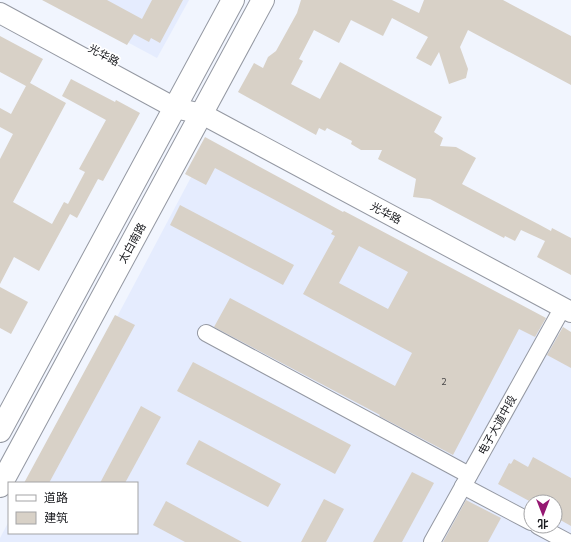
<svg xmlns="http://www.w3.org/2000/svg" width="571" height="542" font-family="Commissioner,'Noto Sans SC',sans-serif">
  <rect width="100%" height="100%" fill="#f1f5fe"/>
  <!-- built -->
  <g fill="#e5ecfe" fill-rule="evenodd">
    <polygon points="49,0 189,0 157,58"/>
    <path d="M207,147L571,342V542H0V538L9,521V533H137V483H29ZM531,502H555V526H531Z"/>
  </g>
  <!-- building -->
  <g fill="#d8d1c7" fill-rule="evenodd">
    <polygon points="42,0 107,0 142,19 152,0 183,0 160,43 151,38 149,42 134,34 127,45"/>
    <polygon points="301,0 392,0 419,13 424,0 503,0 571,36 571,85 468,30 460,47 468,69 466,78 449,84 439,52 431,66 416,58 428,37 392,18 383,36 351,20 339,43 314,30 299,59 303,61 291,84 320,99 340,62 442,117 434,132 443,138 440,146 456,147 476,158 462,184 540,225 551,231 552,228 571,238 571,275 537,257 545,241 521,230 515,241 505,236 504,238 430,199 413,197 416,179 378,159 382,150 361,150 351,144 352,141 327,128 325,131 319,128 316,135 238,92 254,63 263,68 268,57 276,51 297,13"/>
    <polygon points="0,36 43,59 30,83 66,103 13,202 52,224 64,202 68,204 85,172 79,169 106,120 62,96 71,79 115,102 116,100 140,113 103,181 98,179 77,218 70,214 39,271 14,257 0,284 0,159 13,134 0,127 0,108 11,114 26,86 0,72"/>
    <path d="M205,137L343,212L344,211L546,318L535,337L519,329L453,455L379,416L380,415L214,327L230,298L395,386L412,353L303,294L335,236L331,234L333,231L215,168L206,185L185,174ZM359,246L408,272L388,309L339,283Z"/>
    <polygon points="180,205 294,265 283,285 170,225"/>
    <polygon points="0,287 28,302 11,334 0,328"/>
    <polygon points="115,315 135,325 86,415 49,483 24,483"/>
    <polygon points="563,327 571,332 571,368 547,355"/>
    <polygon points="193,362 351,445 335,474 177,391"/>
    <polygon points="141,406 161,417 125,483 100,483"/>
    <polygon points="199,440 281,484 268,507 186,464"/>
    <polygon points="533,457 571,478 571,526 555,517 555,502 531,502 498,484 509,463 511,464 514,459 528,467"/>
    <polygon points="412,472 434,483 402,542 373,542"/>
    <polygon points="324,499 344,509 326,542 301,542"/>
    <polygon points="466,500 501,518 488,542 443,542"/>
    <polygon points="166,501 242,542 185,542 153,525"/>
  </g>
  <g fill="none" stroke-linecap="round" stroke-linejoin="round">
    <!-- minor casing -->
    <g stroke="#9498a2" stroke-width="18">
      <g id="minor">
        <polyline points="206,333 469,475"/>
        <polyline points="463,486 531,522"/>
        <polyline points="538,526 568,542"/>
        <polyline points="432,542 563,307"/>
      </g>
    </g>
    <!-- tertiary casing -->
    <g stroke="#9498a2" stroke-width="22">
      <polyline id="tertiary" points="0,13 175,108 202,114 571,312"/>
    </g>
    <!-- primary casing -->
    <g stroke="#9498a2" stroke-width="24">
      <g id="primary">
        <polyline points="0,431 233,0"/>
        <polyline points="0,486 263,0"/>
      </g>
    </g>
    <!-- minor -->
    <use href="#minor" stroke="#fff" stroke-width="16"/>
    <!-- tertiary -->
    <use href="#tertiary" stroke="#fff" stroke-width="20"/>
    <!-- primary -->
    <use href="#primary" stroke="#fff" stroke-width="22"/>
  </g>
  <g text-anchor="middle" stroke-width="3.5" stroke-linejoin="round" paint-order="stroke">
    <!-- number labels -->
    <g font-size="9" fill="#484748">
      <text x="444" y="385">2</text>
    </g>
    <!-- street labels -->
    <g font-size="11" fill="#18191d" stroke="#fff">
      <text transform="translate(104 55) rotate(28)" y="4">光华路</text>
      <text transform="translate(386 213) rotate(28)" y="4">光华路</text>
      <text transform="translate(132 243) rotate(-61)" y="4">太白南路</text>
      <text transform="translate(497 425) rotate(-61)" y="4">电子大道中段</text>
    </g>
  </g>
  <!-- legend -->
  <rect x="8" y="482" width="130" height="52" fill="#ffffff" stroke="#a3a3a5"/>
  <rect x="16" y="495" width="20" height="6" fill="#ffffff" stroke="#a3a3a5"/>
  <text x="44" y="502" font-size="12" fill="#18191d">道路</text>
  <rect x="16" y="512" width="20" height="12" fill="#d8d1c7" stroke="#a3a3a5"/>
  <text x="44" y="522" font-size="12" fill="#18191d">建筑</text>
  <!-- north arrow -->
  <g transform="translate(543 514) rotate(180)"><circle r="19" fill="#ffffff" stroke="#a3a3a5"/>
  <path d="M0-3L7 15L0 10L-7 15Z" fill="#951872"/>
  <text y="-6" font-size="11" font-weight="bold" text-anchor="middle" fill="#18191d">北</text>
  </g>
</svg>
